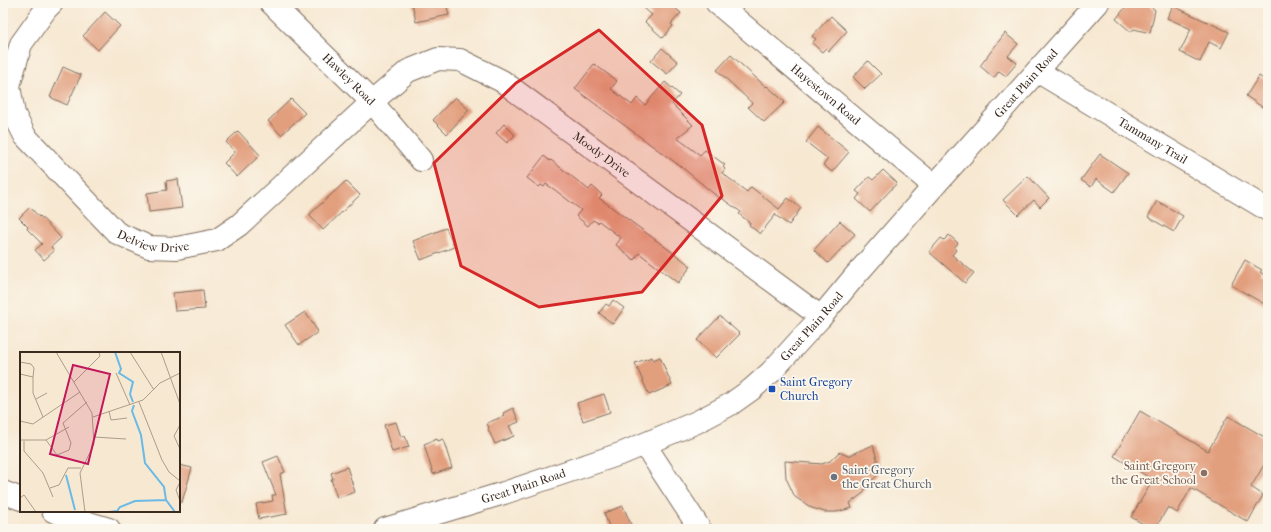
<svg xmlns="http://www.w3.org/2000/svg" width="1271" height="532" font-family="'IM FELL French Canon',serif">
  <rect width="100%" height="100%" fill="#fbf7ec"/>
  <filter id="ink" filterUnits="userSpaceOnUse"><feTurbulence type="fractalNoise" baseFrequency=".025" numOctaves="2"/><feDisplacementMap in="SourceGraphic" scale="8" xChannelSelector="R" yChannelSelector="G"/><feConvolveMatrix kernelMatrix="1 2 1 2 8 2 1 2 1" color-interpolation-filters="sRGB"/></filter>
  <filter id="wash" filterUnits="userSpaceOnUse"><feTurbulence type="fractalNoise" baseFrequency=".012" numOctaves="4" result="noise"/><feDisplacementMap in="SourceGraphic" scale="16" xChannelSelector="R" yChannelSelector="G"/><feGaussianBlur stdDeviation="0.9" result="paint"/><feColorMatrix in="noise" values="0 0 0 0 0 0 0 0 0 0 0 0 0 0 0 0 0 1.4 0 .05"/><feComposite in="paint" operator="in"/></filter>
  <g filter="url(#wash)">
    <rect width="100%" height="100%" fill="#f7e8d2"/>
    <g id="blocks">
      <!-- building -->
      <g fill="#e29f7e">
        <polygon points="412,3 446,3 449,15 416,22"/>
        <polygon points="638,3 669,3 681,13 671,24 673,26 663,38 645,22 652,15"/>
        <polygon points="1129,3 1147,3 1155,10 1150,33 1134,29 1131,32 1116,19"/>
        <polygon points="1173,6 1229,32 1221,48 1209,42 1200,62 1180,52 1191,29 1167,18"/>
        <polygon points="105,12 120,26 98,50 83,36"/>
        <polygon points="831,16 847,31 829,51 826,48 822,52 812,43 816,39 812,36"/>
        <polygon points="1005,33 1018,44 1008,56 1017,63 1006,76 999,71 994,78 980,66"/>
        <polygon points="662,48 678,62 667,74 651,61"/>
        <polygon points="731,55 766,87 767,86 785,102 764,122 748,107 752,103 717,70"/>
        <polygon points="868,61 881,74 865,89 853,77"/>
        <polygon points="594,64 617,81 611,89 632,105 637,98 645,105 665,82 680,95 672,104 693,125 677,138 700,155 705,150 725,165 723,167 725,169 722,173 747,192 751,187 779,209 788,198 801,208 789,225 775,215 776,214 760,234 749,225 750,223 739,214 741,212 720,197 719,198 684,169 575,89"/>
        <polygon points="63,67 81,75 67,105 50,97"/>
        <polygon points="1259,76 1268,82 1268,111 1246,96"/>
        <polygon points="455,97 469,110 447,134 433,120"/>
        <polygon points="291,99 305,113 281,135 268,121"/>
        <polygon points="504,124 515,135 507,143 496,133"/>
        <polygon points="818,127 849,152 832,172 823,165 828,159 806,142"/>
        <polygon points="238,131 260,155 237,177 224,163 235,152 226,142"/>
        <polygon points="1100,154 1128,173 1114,192 1096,179 1091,187 1081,180"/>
        <polygon points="544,156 550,161 551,160 589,190 592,186 602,195 599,198 691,266 678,283 639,253 634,260 616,245 621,238 599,221 598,223 593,220 588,226 576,216 581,210 555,190 546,184 544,187 541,185 539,187 527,178"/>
        <polygon points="883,170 897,183 870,212 856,199 860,194 856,191 869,177 873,180"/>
        <polygon points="1028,176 1049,198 1040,207 1034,200 1018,215 1003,200"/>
        <polygon points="178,179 182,208 149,212 147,193 167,190 166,181"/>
        <polygon points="346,181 360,195 323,230 309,215"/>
        <polygon points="1157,201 1183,216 1174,232 1148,217"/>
        <polygon points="30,207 39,217 40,216 61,238 51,247 54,251 44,260 35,250 42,244 27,229 28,227 19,218"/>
        <polygon points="840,221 855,234 828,263 814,250"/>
        <polygon points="446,228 454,247 421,260 413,241"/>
        <polygon points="949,235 958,243 954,248 956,250 952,255 974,273 965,283 929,252 941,238 944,240"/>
        <polygon points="1245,260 1262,270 1260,272 1268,277 1268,306 1231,285"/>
        <polygon points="203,290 205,309 175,311 173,293"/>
        <polygon points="613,300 624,308 613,324 599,313 606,304 609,306"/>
        <polygon points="305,312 317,330 316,331 318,332 299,345 285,325"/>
        <polygon points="720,316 740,334 716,358 697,340"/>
        <polygon points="652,357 653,360 660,357 672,385 649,395 635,363"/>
        <polygon points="604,394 610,412 583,421 577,403"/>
        <polygon points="513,408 519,422 509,426 514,436 495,444 488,429 489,428 487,423 504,416 503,413"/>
        <polygon points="1140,411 1208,451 1228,416 1268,439 1268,458 1251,487 1263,495 1248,522 1191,488 1177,513 1168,507 1155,529 1152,529 1131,517 1153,480 1114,456"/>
        <polygon points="396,422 401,437 405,436 409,447 392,452 384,425"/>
        <polygon points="437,439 438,441 443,439 452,468 433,474 424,444"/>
        <polygon points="873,445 877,459 877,476 870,482 862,494 850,503 852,508 836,512 825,512 812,508 795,497 786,478 785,461 822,464 830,461 839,452 848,456"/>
        <polygon points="278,456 285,472 280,474 287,514 259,519 256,504 273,501 272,495 276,495 263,462"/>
        <polygon points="179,465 192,468 182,502 179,502"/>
        <polygon points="347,467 355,492 337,498 331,479 333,479 331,473"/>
        <polygon points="623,506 633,529 610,529 604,513"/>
      </g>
    </g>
  </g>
  <g filter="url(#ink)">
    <use href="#blocks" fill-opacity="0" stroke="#7d6c5d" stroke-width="1"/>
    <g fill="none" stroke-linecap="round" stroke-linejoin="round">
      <!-- minor casing -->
      <g stroke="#7d6c5d" stroke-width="24">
        <g id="minor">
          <path id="s1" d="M52,3L46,9L21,44L9,86L14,114L25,136L117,233L149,247L177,248L217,240L239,225L372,102L408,71L438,59L460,60L502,81L821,317"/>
          <path id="s2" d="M271,3L372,102L421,160"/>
          <path id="s3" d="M717,3L934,186"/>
          <path id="s4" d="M1037,71L1268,210"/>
          <polyline points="645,445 700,529"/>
          <polyline points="3,492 21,499"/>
          <polyline points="53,511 72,518 109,529"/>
          <path id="s5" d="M385,529L504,493L623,453L697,422L731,404L752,389L771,372L821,317L855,276L934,186L1098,3"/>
        </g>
      </g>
      <!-- minor -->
      <use href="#minor" stroke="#fff" stroke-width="22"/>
    </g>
  </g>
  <!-- marked area -->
  <path fill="#d62828" fill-opacity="0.2" stroke="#d62828" stroke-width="3" stroke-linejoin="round" d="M599,30L702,125L722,196L642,292L539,307L461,266L434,163L516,83Z"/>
  <!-- markers -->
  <rect fill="#1a4fb4" stroke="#fbf7ec" stroke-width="1.5" x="768" y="385" width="8" height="8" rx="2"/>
  <circle fill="#8d6e63" stroke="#fbf7ec" stroke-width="1.5" cx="1204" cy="473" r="4"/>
  <circle fill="#6b7280" stroke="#fbf7ec" stroke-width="1.5" cx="834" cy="477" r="4"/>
  <g text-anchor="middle" stroke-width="3.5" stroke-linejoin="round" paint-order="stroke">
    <!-- street labels -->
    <g font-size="12" fill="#3b2a1e" stroke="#fbf7ec">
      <text dy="4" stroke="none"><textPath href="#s2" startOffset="109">Hawley Road</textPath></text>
      <text dy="4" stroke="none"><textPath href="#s5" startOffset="805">Great Plain Road</textPath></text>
      <text dy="4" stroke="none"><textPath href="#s3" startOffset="142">Hayestown Road</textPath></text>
      <text dy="4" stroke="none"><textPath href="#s4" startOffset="135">Tammany Trail</textPath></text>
      <text dy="4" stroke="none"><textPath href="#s1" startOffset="866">Moody Drive</textPath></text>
      <text dy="4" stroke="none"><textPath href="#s1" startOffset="320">Delview Drive</textPath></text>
      <text dy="4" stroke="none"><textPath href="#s5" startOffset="481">Great Plain Road</textPath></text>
      <text dy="4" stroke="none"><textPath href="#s5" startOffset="145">Great Plain Road</textPath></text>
    </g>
    <!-- transit labels -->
    <g font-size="12" fill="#164399" stroke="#fbf7ec" text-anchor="start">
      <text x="780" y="386">Saint Gregory<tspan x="780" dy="14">Church</tspan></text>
    </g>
    <!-- education labels -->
    <g font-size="12" fill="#785e54" stroke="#fbf7ec" text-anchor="end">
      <text x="1196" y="470">Saint Gregory<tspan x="1196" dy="14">the Great School</tspan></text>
    </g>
    <!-- worship labels -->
    <g font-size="12" fill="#5b616d" stroke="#fbf7ec" text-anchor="start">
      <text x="842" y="474">Saint Gregory<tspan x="842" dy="14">the Great Church</tspan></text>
    </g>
  </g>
  <!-- overview -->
  <g transform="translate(20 352)">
    <rect width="160" height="160" fill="#f7e8d2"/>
    <path fill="none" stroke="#6abae5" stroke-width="2" d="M95,0L101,17L99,21L113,30L110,42L113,50M114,53L112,59L121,83L125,111L144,135L146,148M46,123L55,158M89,160L97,159L100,155L115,149L146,148L155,160"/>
    <path fill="none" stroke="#ac9c8a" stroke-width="1" d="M36,0L72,61L74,92L60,121L65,160M110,0L134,38M141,0L160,52M0,10L11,12L14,16L13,25L0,22M96,21L110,53M13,25V41L23,65M54,30L80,4L79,0M16,47L27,41M119,50L142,108L149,120L160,129M89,59L91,68L107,66M73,65L123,48L140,31L160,21M0,69L13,72L60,40M160,73L154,84L160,97M74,85L106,87M0,88H26L49,75M26,88L37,103L49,98L51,91L43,71L67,50M4,89V99L23,121L33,145M160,130L156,138L160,149M30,136L39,133L48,116H61M0,146L4,143L16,160"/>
    <path fill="#c2185b" fill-opacity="0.15" stroke="#c2185b" stroke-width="2" d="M53,13L90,22L68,112L30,102Z"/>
    <rect width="160" height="160" fill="none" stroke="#3b2a1e" stroke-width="2"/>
  </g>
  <!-- margin -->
  <rect width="1271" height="532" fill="none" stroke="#fbf7ec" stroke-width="16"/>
</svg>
